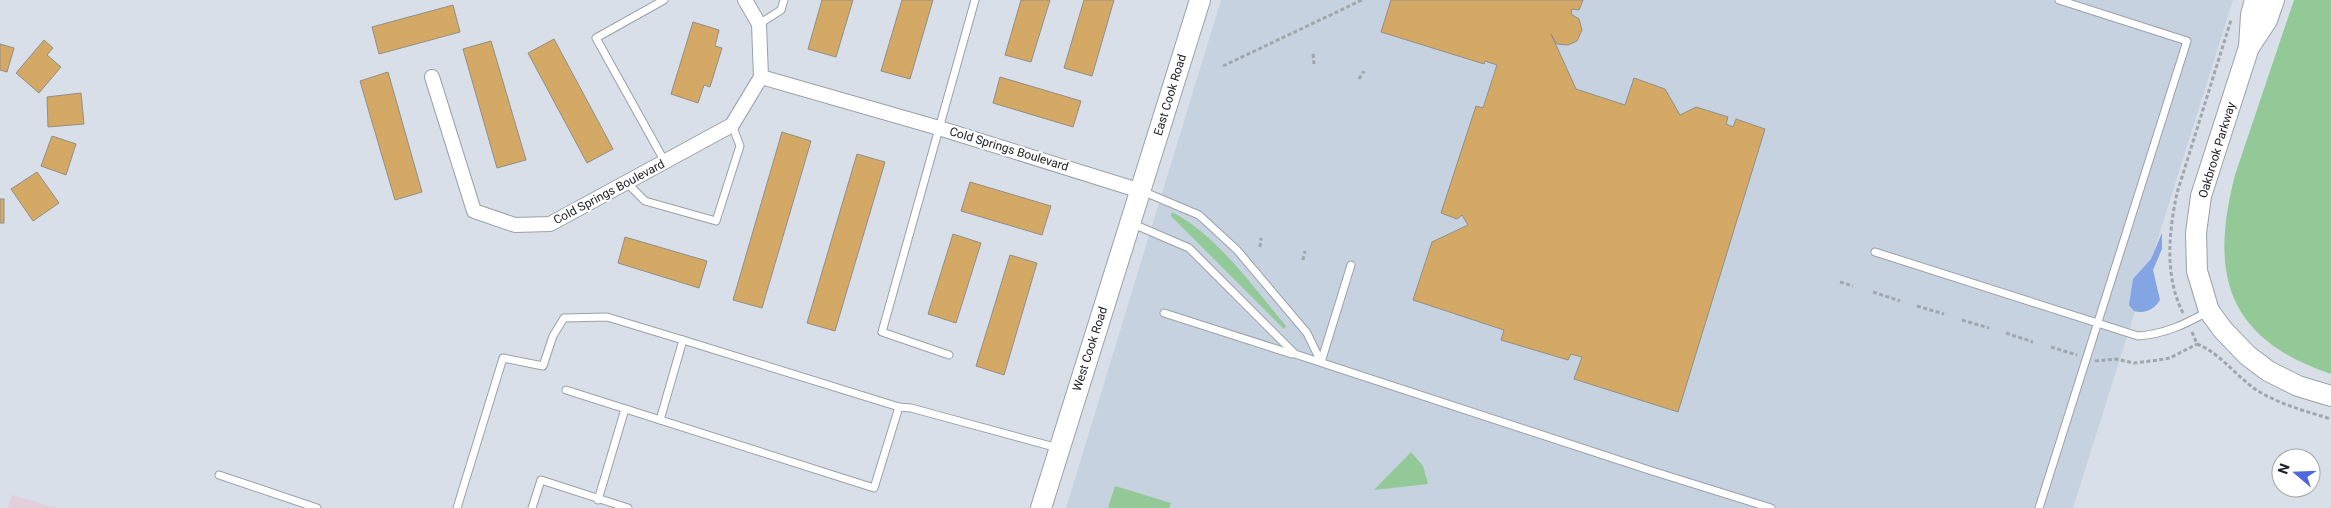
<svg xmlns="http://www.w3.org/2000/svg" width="2331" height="508" font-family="Roboto,sans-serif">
  <rect width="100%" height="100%" fill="#d8dfe8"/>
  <!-- industrial -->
  <polygon fill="#e3cedb" points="12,495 56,508 8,508"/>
  <!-- built -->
  <polygon fill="#c6d2df" points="1221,0 2233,0 2073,508 1066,508"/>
  <!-- green -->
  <g fill="#93c897">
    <path d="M2294,0H2331V374C2227,339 2209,275 2235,175Z"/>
    <path d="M1172,212C1218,236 1253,287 1286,326L1284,329L1171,216Z"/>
    <polygon points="1411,452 1423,466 1428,484 1374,490"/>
    <polygon points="1115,486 1171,503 1169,508 1108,508"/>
  </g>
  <!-- water -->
  <path fill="#83a5e3" d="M2162,233V249L2153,270L2160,300C2154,310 2144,314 2134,311L2129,305L2133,279L2151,259Z"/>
  <!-- building -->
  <g fill="#d4a965" stroke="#938e85">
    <polygon points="822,0 853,0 836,57 808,49"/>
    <polygon points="902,0 933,0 910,79 881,71"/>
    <polygon points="1021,0 1050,0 1031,62 1005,55"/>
    <polygon points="1084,0 1114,0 1092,76 1064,68"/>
    <polygon points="1391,0 1583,0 1579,10 1572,9 1571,14 1579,19 1582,30 1577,41 1568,45 1557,44 1551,34 1576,89 1625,105 1634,78 1665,89 1680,115 1696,107 1728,117 1726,124 1733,127 1736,119 1765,129 1678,412 1574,379 1582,357 1571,354 1568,360 1501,340 1504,330 1413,300 1432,242 1468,225 1462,215 1457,219 1441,213 1476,106 1483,108 1497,65 1485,61 1484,64 1381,32"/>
    <polygon points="453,5 460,32 379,54 372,27"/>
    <polygon points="693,22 719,30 715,46 722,48 710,87 704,85 698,103 671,94"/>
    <polygon points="554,39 613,149 587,163 528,53"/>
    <polygon points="44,40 53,48 47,55 61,67 39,93 16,73"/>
    <polygon points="491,41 526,160 497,168 463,49"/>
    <polygon points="0,44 14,48 7,72 0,70"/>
    <polygon points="388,72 422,192 395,200 360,81"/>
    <polygon points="1000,77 1081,101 1073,127 993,103"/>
    <polygon points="81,93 84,124 48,127 47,97"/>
    <polygon points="782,132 811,141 762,308 733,300"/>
    <polygon points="52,136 76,144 66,175 41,166"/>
    <polygon points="857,154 885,162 835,331 807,323"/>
    <polygon points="37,172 59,203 33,221 11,189"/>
    <polygon points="970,182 1051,206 1042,235 961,211"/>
    <rect x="0" y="199" width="4" height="24"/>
    <polygon points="953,234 981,243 956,323 928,314"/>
    <polygon points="625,237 707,261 699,288 618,263"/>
    <polygon points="1010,255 1037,263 1004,375 976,366"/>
  </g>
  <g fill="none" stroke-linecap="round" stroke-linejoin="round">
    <!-- service casing -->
    <g stroke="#9ba1a9" stroke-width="9">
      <g id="service">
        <polyline points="664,0 596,38 665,162"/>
        <polyline points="759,24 781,10 784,0"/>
        <polyline points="627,183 645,201 716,221 740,146 732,125"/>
        <polyline points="1142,191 1199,215 1237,250 1307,333 1321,362"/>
        <polyline points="1131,223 1189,248 1295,354 1652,471 1771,508"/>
        <path d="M1875,252L2138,336C2164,334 2184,325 2207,312"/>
        <polyline points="1164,313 1292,354"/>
        <polyline points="949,355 882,332 975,0"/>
        <polyline points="1321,362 1351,265"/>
        <polyline points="566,390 874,488 899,407"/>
        <polyline points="660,420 683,340 899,407 911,408 1058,448"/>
        <polyline points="219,475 317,508"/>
        <polyline points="598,500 625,409"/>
        <polyline points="457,508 503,358 543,366 553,336 564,318 607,317 683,340"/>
        <polyline points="532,508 541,480 628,508"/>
        <polyline points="2039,508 2187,41 2059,0"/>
      </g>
    </g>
    <!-- minor casing -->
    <g stroke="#9ba1a9" stroke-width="16">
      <g id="minor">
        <polyline points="432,77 474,211 515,225 550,224 732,125 761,77 759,24 745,0"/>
        <polyline points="761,77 939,128 1141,191"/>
      </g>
    </g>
    <!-- secondary casing -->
    <g stroke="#9ba1a9" stroke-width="22">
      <g id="secondary">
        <polyline points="2255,0 2251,15 2249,47 2201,196 2196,233 2197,271 2209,311 2223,330 2247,355 2268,371 2298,386 2331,396"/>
        <polyline points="2250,46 2267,20 2274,0"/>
        <polyline points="1041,508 1200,0"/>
      </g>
    </g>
    <!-- path -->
    <g stroke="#a0a6ad" stroke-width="3" stroke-dasharray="4 2.5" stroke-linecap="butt">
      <polyline points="1313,54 1314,64"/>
      <polyline points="1223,66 1362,0"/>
      <polyline points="1359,79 1364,71"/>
      <polyline points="1260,247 1261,238"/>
      <polyline points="1303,260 1305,251"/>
      <polyline points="1840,282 1853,286"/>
      <polyline points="1873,292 1900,301"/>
      <polyline points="1917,306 1944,314"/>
      <path d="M2183,313C2164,276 2169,231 2177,193L2231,20"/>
      <polyline points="1962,320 1989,328"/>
      <path d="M2192,332L2197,344C2220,353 2235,375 2255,389C2278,404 2305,411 2331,419"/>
      <polyline points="2006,333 2033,342"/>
      <polyline points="2051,347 2077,355"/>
      <polyline points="2095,361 2116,359 2134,363 2158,360 2170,358 2197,344"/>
    </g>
    <!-- service -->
    <use href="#service" stroke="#fff" stroke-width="7"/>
    <!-- minor -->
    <use href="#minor" stroke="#fff" stroke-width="14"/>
    <!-- secondary -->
    <use href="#secondary" stroke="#fff" stroke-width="20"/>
  </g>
  <g text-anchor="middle" stroke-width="4" stroke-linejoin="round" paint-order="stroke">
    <!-- street labels -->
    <g font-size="12" fill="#202225" stroke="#fff">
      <text transform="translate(1170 95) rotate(-73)" y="4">East Cook Road</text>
      <text transform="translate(1009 149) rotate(17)" y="4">Cold Springs Boulevard</text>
      <text transform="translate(2217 150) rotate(-73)" y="4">Oakbrook Parkway</text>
      <text transform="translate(609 192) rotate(-28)" y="4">Cold Springs Boulevard</text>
      <text transform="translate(1090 349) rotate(-72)" y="4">West Cook Road</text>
    </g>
  </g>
  <!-- north arrow -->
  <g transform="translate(2296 473) rotate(289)"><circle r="24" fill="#ffffff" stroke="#a6a7a8"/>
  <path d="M0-4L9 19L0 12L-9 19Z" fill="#5168de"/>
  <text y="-8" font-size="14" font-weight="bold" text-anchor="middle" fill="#202225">N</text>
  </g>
</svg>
